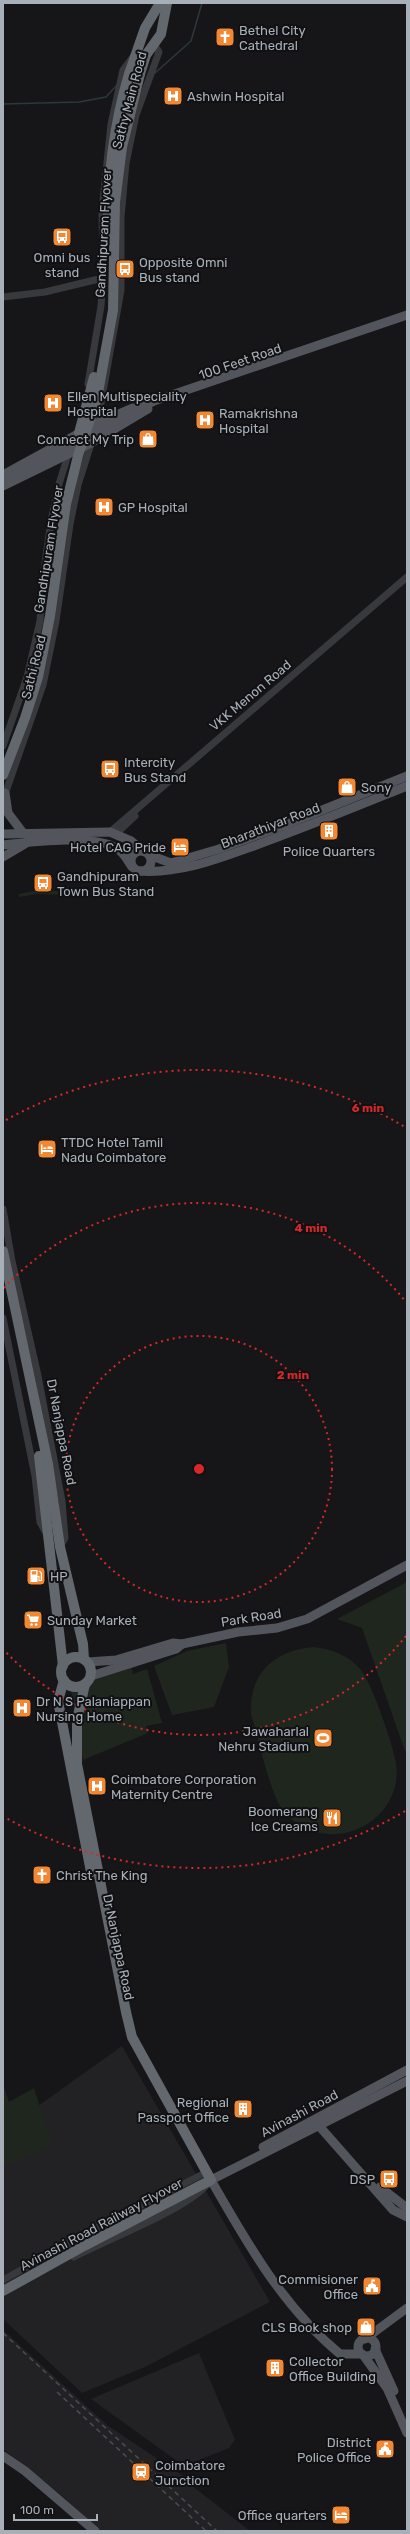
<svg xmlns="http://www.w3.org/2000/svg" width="410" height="2534" font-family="Rubik,sans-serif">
  <rect width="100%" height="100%" fill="#161618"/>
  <!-- built -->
  <g fill="#222225">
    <polygon points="122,2046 270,2302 145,2367 82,2393 3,2319 3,2131"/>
    <polygon points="3,2330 107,2425 192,2482 191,2485 250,2531 101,2531 62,2496 3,2449"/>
    <polygon points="199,2353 235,2440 229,2448 184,2466 91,2399"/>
  </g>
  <!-- green -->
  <g fill="#1e261e">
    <polygon points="38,890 72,892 72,895 37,894 19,897 19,894"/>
    <polygon points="407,1582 407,1750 405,1751 362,1628 337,1619"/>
    <polygon points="226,1643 229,1667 214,1707 172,1715 154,1666 187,1651"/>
    <path d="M313,1647C332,1649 348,1655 361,1670C371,1681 394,1747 396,1763C397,1772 397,1782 394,1790C387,1810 372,1825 352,1831C324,1841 288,1827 276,1798C265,1772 259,1741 251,1714C249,1673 274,1651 313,1647Z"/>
    <polygon points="131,1666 133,1674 147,1669 162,1723 146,1726 148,1733 83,1760 71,1689 81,1682"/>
    <polygon points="3,2084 9,2102 34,2088 52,2145 3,2167"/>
  </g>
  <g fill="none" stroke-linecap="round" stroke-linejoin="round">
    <!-- stream -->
    <g stroke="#2b383c" stroke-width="1.5">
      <polyline points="155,73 191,41 202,3"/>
      <polyline points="3,104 79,102 106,97 116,86"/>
    </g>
    <!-- minor -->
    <g stroke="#37393d" stroke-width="7">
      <polyline points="3,297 45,292 103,278"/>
      <polyline points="88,384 101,306 103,278 102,210 111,124 123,70 132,58"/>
      <polyline points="97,426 121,290 121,217 126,163 136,115 159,52 153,43"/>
      <polyline points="3,746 27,677 40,621 44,570 51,521 59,484 69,452"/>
      <polyline points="4,797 43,685 56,621 70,524 78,485 92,441"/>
      <polyline points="110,832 407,577"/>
      <polyline points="116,834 135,816"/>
      <polyline points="3,1209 12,1261 37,1371 62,1501 65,1538 60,1547"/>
      <polyline points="3,1318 35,1476 40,1522 46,1533"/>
      <path d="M74,2257C110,2238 181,2212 207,2185"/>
      <polyline points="3,2280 98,2227 207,2172"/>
    </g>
    <!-- major -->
    <g stroke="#52565c" stroke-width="9">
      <polyline points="3,475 98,423 133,408"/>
      <polyline points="3,486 91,443 148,409"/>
      <polyline points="5,793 8,813 23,833"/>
      <polyline points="3,834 110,832 131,841 143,851"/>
      <path d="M3,845C31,842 93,834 116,848C124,852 127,860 132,867"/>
      <circle cx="141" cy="861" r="10"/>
      <polyline points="149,855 171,863 219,849 285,825 407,776"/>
      <polyline points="3,857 25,844"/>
      <path d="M139,871C178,874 215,860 251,847C304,828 355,807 407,786"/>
      <polyline points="88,1662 116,1660 173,1643 182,1644 238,1632 277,1628 307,1619 407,1565"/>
      <polyline points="91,1676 176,1649 182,1644"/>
      <polyline points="318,2121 320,2127 393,2210 407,2217"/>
      <polyline points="263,2147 407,2070"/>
      <polyline points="380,2187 407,2208"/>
      <circle cx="367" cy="2347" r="9"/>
      <polyline points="365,2339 407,2308"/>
      <polyline points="375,2349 394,2391"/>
      <path d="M362,2354H340C283,2307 247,2243 211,2180L407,2081"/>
      <polyline points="364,2356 387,2388 407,2433"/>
      <polyline points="3,2456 25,2471 95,2531"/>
    </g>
    <!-- highway -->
    <g stroke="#62686e" stroke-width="10">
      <polyline points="129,74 145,28 160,3"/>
      <polyline points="140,74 146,55 161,34 167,3"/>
      <polyline points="3,1251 48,1464 60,1547 83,1644 84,1659"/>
      <polyline points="39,1456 63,1666"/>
      <circle cx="76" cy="1672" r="15"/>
      <polyline points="64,1680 58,1701 91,1872"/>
      <polyline points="3,2291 84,2246 211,2180 132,2037 126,2012 77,1764 77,1720 85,1684"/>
    </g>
    <!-- rail -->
    <g stroke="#4a4d52" stroke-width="1.5" stroke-dasharray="5 4" stroke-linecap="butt">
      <polyline points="3,2333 217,2531"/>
      <polyline points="57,2392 206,2531"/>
    </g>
    <!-- major-bridge -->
    <polyline stroke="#52565c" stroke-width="9" points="3,481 154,401 407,315"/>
    <!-- highway-bridge -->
    <g stroke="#62686e" stroke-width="10">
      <path d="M108,238C107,183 113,127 129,74"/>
      <polyline points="79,433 94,377"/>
      <polyline points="3,775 25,718 38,677 50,616 66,504 78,456 97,398 113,310 115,202 122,147 140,74"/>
    </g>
  </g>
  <!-- distance rings -->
  <g fill="none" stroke="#d62828" stroke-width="2" stroke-dasharray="2 4">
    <circle cx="199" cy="1469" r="133"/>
    <path d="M406 1636A266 266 0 0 1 4 1650M4 1288A266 266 0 0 1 406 1302"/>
    <path d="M405 1811A399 399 0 0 1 6 1818M6 1120A399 399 0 0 1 405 1127"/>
  </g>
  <!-- icons -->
  <defs>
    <g id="church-square" transform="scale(1)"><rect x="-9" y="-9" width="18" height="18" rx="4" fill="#f48731" stroke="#111113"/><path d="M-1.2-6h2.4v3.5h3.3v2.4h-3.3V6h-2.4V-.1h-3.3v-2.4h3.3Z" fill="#fff"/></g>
    <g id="hospital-square" transform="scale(1)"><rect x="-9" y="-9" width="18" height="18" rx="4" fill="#f48731" stroke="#111113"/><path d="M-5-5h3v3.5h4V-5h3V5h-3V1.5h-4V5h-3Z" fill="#fff"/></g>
    <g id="bus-square" transform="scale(1)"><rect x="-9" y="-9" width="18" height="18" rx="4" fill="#f48731" stroke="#111113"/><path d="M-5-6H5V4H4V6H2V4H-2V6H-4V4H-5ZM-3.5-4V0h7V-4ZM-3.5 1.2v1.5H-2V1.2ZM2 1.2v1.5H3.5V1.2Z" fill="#fff"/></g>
    <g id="shop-square" transform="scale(1)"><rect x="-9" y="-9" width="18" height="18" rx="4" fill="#f48731" stroke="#111113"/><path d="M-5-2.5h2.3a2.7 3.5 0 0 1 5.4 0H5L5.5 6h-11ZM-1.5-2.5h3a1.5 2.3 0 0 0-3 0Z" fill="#fff"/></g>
    <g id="building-square" transform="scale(1)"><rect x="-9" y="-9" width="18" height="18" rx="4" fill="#f48731" stroke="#111113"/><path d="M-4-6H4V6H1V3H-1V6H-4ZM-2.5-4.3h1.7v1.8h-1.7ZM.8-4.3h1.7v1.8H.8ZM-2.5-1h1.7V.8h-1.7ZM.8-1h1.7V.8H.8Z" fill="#fff"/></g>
    <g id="hotel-square" transform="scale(1)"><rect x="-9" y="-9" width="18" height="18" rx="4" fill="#f48731" stroke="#111113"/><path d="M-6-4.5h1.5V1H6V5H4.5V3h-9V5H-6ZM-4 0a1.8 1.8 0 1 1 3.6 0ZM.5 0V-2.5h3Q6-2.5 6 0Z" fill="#fff"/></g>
    <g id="fuel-square" transform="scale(1)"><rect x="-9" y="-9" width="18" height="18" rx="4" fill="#f48731" stroke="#111113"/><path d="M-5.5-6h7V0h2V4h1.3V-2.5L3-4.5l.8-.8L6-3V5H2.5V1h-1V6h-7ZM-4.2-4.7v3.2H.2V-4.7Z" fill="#fff"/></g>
    <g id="supermarket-square" transform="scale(1)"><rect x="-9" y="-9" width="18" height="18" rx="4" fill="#f48731" stroke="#111113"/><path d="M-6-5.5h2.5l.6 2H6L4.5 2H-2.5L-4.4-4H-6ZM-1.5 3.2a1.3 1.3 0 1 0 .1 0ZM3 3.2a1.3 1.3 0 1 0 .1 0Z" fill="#fff"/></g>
    <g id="stadium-square" transform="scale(1)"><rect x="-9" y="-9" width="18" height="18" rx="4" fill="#f48731" stroke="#111113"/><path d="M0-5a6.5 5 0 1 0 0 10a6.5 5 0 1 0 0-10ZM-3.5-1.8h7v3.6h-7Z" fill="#fff"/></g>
    <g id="restaurant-square" transform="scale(1)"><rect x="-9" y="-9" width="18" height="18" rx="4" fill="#f48731" stroke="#111113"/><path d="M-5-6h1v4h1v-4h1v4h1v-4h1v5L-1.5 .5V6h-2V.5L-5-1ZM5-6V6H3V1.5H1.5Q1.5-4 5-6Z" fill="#fff"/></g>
    <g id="civic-square" transform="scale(1)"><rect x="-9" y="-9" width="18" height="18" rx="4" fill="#f48731" stroke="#111113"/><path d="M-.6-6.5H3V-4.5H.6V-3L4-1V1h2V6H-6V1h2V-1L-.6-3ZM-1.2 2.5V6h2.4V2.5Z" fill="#fff"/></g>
    <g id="station-square" transform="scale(1)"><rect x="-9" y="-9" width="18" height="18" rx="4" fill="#f48731" stroke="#111113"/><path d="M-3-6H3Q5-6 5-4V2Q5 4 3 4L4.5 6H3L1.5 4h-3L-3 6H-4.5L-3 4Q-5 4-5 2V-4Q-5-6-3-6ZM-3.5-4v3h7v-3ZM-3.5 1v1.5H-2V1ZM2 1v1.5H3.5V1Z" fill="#fff"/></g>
  </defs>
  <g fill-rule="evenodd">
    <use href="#church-square" x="225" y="37"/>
    <use href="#hospital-square" x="173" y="96"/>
    <use href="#bus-square" x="62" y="237"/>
    <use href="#bus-square" x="125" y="269"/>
    <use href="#hospital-square" x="53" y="403"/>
    <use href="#hospital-square" x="205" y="420"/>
    <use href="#shop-square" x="148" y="439"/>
    <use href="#hospital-square" x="104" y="507"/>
    <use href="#bus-square" x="110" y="769"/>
    <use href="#shop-square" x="347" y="787"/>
    <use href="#building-square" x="329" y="831"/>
    <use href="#hotel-square" x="180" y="847"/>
    <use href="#bus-square" x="43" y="883"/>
    <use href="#hotel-square" x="47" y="1149"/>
    <use href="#fuel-square" x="36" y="1576"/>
    <use href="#supermarket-square" x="33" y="1620"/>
    <use href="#hospital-square" x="22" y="1708"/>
    <use href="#stadium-square" x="323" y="1738"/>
    <use href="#hospital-square" x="97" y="1786"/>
    <use href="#restaurant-square" x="332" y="1818"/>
    <use href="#church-square" x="42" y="1875"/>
    <use href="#building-square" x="243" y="2109"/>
    <use href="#bus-square" x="389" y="2179"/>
    <use href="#civic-square" x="372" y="2286"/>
    <use href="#shop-square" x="366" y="2327"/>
    <use href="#building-square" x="275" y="2368"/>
    <use href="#civic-square" x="385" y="2449"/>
    <use href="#station-square" x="141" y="2472"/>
    <use href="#hotel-square" x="341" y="2515"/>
  </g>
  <g text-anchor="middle" stroke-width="4" stroke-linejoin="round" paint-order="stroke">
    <!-- poi labels -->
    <g font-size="13" fill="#a7b0b8" stroke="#111113" text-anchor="start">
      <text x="239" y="35">Bethel City<tspan x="239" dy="15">Cathedral</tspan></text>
      <text x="187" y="101">Ashwin Hospital</text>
      <text x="62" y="262" text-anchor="middle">Omni bus<tspan x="62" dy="15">stand</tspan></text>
      <text x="139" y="267">Opposite Omni<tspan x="139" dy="15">Bus stand</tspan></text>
      <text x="67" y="401">Ellen Multispeciality<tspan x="67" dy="15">Hospital</tspan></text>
      <text x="219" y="418">Ramakrishna<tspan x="219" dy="15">Hospital</tspan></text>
      <text x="134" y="444" text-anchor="end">Connect My Trip</text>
      <text x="118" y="512">GP Hospital</text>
      <text x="124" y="767">Intercity<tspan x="124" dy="15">Bus Stand</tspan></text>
      <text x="361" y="792">Sony</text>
      <text x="166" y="852" text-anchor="end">Hotel CAG Pride</text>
      <text x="329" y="856" text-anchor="middle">Police Quarters</text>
      <text x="57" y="881">Gandhipuram<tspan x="57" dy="15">Town Bus Stand</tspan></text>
      <text x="61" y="1147">TTDC Hotel Tamil<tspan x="61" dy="15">Nadu Coimbatore</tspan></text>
      <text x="50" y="1581">HP</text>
      <text x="47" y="1625">Sunday Market</text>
      <text x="36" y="1706">Dr N S Palaniappan<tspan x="36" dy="15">Nursing Home</tspan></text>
      <text x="309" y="1736" text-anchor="end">Jawaharlal<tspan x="309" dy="15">Nehru Stadium</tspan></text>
      <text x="111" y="1784">Coimbatore Corporation<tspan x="111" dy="15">Maternity Centre</tspan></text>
      <text x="318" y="1816" text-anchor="end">Boomerang<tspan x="318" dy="15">Ice Creams</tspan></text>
      <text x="56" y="1880">Christ The King</text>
      <text x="229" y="2107" text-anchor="end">Regional<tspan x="229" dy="15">Passport Office</tspan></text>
      <text x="375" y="2184" text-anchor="end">DSP</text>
      <text x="358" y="2284" text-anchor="end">Commisioner<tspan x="358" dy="15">Office</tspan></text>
      <text x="352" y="2332" text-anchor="end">CLS Book shop</text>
      <text x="289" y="2366">Collector<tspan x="289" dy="15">Office Building</tspan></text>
      <text x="371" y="2447" text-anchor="end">District<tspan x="371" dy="15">Police Office</tspan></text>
      <text x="155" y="2470">Coimbatore<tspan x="155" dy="15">Junction</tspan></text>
      <text x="327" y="2520" text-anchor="end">Office quarters</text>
    </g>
    <!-- street labels -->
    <g font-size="13" fill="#a7b0b8" stroke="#111113">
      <text transform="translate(129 100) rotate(-75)" y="5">Sathy Main Road</text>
      <text transform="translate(103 233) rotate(-87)" y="5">Gandhipuram Flyover</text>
      <text transform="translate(240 361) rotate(-19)" y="5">100 Feet Road</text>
      <text transform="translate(48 549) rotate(-81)" y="5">Gandhipuram Flyover</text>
      <text transform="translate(33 667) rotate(-76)" y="5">Sathi Road</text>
      <text transform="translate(250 695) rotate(-40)" y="5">VKK Menon Road</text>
      <text transform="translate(270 825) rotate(-21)" y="5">Bharathiyar Road</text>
      <text transform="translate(62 1432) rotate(79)" y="5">Dr Nanjappa Road</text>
      <text transform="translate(251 1617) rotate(-9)" y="5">Park Road</text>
      <text transform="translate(119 1947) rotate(78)" y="5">Dr Nanjappa Road</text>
      <text transform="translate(299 2113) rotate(-28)" y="5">Avinashi Road</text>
      <text transform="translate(101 2224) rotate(-28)" y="5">Avinashi Road Railway Flyover</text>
    </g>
  </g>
  <circle cx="199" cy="1469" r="6" fill="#d62828" stroke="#111113" stroke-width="2"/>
  <g font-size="12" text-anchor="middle" font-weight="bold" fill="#d62828" stroke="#111113" stroke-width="4" stroke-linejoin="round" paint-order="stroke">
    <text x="368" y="1112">6 min</text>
    <text x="311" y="1232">4 min</text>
    <text x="293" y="1379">2 min</text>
  </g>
  <!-- border -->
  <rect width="410" height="2534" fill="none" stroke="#a7b0b8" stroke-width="8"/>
  <!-- scale -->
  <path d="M14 2514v6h83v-6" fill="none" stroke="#a7b0b8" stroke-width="2"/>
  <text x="20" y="2514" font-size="12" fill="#a7b0b8" stroke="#111113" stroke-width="3" paint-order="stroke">100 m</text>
</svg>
